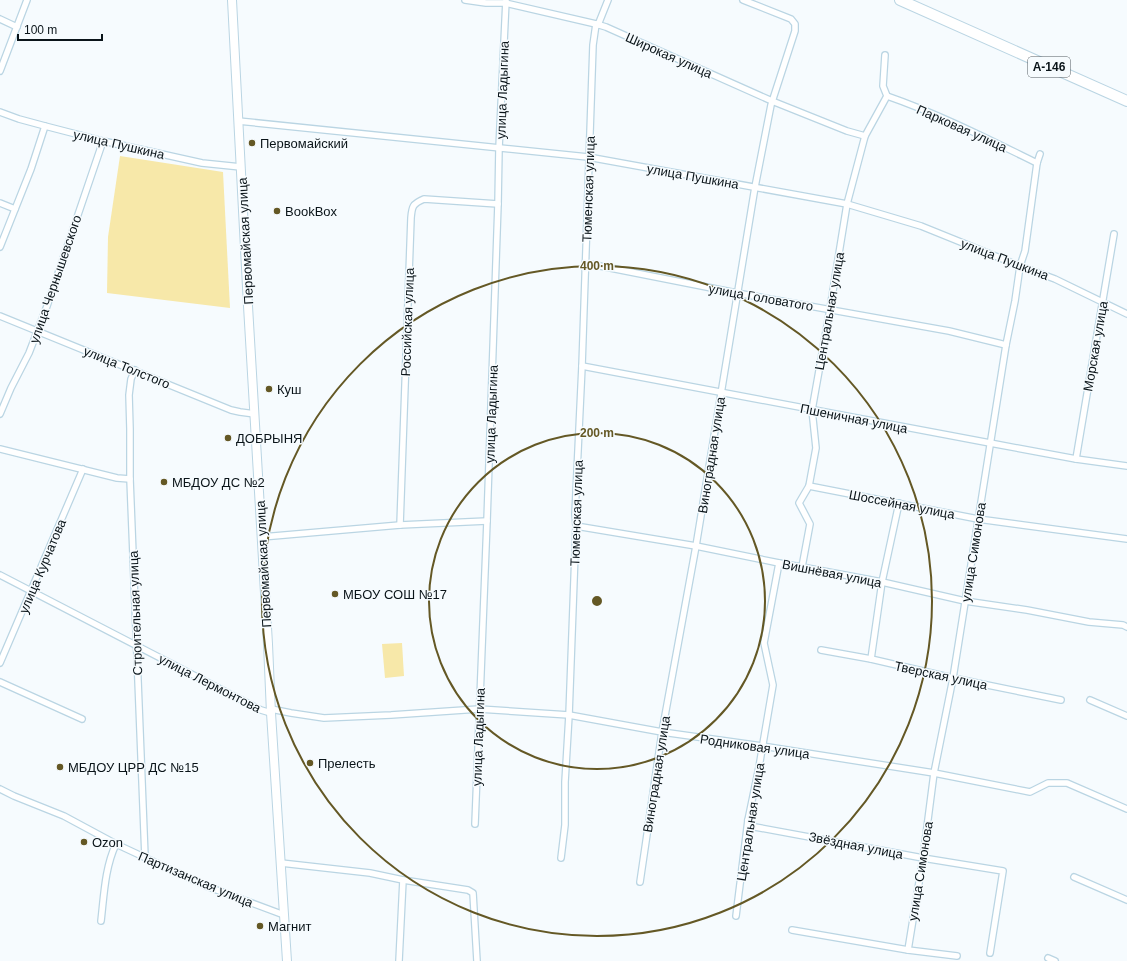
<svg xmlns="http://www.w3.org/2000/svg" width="1127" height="961" font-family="Helvetica,sans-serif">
  <rect width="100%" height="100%" fill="#f6fbfe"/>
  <!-- green -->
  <g fill="#f7e8a9">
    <polygon points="120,156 223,172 230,308 107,293 108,237"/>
    <polygon points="402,643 404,676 385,678 382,644"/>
  </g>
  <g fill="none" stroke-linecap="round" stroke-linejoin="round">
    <!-- street casing -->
    <g stroke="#bad5e3" stroke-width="8">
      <g id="street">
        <polyline points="465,0 486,3 505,3 596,24 606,27 772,101 847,131 865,136"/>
        <polyline points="0,19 17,27"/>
        <polyline points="598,25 608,0"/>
        <polyline points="0,71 27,0"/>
        <path d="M887,96C939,114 988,139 1037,163"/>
        <polyline points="0,112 19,119 45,126 103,141 202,163 241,167"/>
        <polyline points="238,121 588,157 847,204 921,226 1020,266 1055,279 1127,314"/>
        <polyline points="0,203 15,209"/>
        <polyline points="0,247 31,169 45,126"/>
        <polyline points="585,263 737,293 949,331 1006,345"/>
        <polyline points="0,316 231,410 240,412 255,414"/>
        <polyline points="582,366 990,443 1076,459 1127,466"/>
        <polyline points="135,370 131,379 129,395 130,429 130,479 145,857"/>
        <polyline points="0,414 11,388 29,353 47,306 103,141"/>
        <polyline points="0,449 117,478 130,479"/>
        <polyline points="1076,459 1114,234"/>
        <polyline points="809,486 978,519 1127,539"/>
        <path d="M400,525L411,218C412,207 412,204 424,199L498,204"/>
        <polyline points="576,526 696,546 779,563 802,567 882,582 965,601 1027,610 1089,622 1123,625 1127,627"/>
        <polyline points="262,537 400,525 487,521"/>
        <polyline points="802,567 810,524 799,503 809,486 816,448 812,410 830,309 847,204 865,136 887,96 883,86 885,55"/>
        <polyline points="0,575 261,710 271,713"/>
        <polyline points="821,650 871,659 953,678 1061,700"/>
        <polyline points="871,659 882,582 899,503"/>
        <polyline points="0,663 83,469"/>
        <polyline points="0,682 82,719"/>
        <polyline points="1090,700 1127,716"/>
        <polyline points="271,709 291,713 324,718 391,715 479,709 569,715 662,732 762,746 934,773 1030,792 1048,783 1067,783 1127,809"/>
        <polyline points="0,789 14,796 64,816 116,844 206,886 284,915"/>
        <polyline points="748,820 755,827 923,858 1003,871 990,953"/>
        <polyline points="475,824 487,521 498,204 499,148 506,0"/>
        <polyline points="561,858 565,825 565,782 569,715 576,526 575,514 582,366 593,45 596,24"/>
        <polyline points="281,863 370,873 403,880 468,890 473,893 477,961"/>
        <polyline points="1074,877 1127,900"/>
        <polyline points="640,882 662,732 696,546 755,187 771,105 795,31 795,24 791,19 743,0"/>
        <polyline points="736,916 748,820 759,767 773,685 764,643 779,563"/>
        <path d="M101,921C104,895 105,867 116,844"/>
        <polyline points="792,930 908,950 957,956"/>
        <polyline points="908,950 923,858 934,773 953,678 1006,345 1015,301 1020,266 1025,251 1037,163 1040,154"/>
        <polyline points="1048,958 1055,961"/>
        <polyline points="399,961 403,880"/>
      </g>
    </g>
    <!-- secondary casing -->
    <g stroke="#bad5e3" stroke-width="10">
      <polyline id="secondary" points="232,0 248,306 268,644 271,713 287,961"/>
    </g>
    <!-- highway casing -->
    <g stroke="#bad5e3" stroke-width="12">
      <polyline id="highway" points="900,0 1127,101"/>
    </g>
    <!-- street -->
    <use href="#street" stroke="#fff" stroke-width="5.5"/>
    <!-- secondary -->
    <use href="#secondary" stroke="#fff" stroke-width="8"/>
    <!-- highway -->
    <use href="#highway" stroke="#fff" stroke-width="10"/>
  </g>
  <!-- distance rings -->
  <g fill="none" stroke="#645825" stroke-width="2">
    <circle cx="597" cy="601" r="168"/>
    <circle cx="597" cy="601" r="335"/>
  </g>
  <!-- markers -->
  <g fill="#645825" stroke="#f6fbfe" stroke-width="1.5">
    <circle cx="252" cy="143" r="4"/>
    <circle cx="277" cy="211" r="4"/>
    <circle cx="269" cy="389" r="4"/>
    <circle cx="228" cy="438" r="4"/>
    <circle cx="164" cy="482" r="4"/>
    <circle cx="335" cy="594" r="4"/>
    <circle cx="310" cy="763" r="4"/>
    <circle cx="60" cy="767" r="4"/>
    <circle cx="84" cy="842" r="4"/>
    <circle cx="260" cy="926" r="4"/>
  </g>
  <g text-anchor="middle" stroke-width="3" stroke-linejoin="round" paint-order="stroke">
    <!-- shield labels -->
    <rect fill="#f6fbfe" stroke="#51595e" stroke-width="1" x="1028" y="57" width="42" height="20" rx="3"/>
    <g font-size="12" font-weight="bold" fill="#0a1419">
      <text x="1049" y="71">А-146</text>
    </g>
    <!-- street labels -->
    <g font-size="13" fill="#0a1419" stroke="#f6fbfe">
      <text transform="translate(669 55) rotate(24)" y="5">Широкая улица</text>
      <text transform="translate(502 90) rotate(-88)" y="5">улица Ладыгина</text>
      <text transform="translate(962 128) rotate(24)" y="5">Парковая улица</text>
      <text transform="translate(119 144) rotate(13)" y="5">улица Пушкина</text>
      <text transform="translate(693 176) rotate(10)" y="5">улица Пушкина</text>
      <text transform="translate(588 189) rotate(-88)" y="5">Тюменская улица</text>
      <text transform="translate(245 241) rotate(-93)" y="5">Первомайская улица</text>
      <text transform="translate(1005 259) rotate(21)" y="5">улица Пушкина</text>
      <text transform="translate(55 279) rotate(-71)" y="5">улица Чернышевского</text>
      <text transform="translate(761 297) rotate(10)" y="5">улица Головатого</text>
      <text transform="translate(829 311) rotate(-80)" y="5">Центральная улица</text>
      <text transform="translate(407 322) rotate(-88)" y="5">Российская улица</text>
      <text transform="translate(1095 346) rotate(-80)" y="5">Морская улица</text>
      <text transform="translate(127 367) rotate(22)" y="5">улица Толстого</text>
      <text transform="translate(491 414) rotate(-88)" y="5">улица Ладыгина</text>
      <text transform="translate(854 418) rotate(11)" y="5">Пшеничная улица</text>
      <text transform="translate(711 455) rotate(-81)" y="5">Виноградная улица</text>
      <text transform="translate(902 504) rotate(11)" y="5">Шоссейная улица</text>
      <text transform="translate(576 513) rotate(-88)" y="5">Тюменская улица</text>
      <text transform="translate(973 552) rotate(-81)" y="5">улица Симонова</text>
      <text transform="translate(263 564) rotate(-93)" y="5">Первомайская улица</text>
      <text transform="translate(42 566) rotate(-67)" y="5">улица Курчатова</text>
      <text transform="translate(832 573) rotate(11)" y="5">Вишнёвая улица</text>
      <text transform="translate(135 613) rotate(-92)" y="5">Строительная улица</text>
      <text transform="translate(941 675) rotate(12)" y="5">Тверская улица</text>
      <text transform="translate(210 683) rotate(27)" y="5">улица Лермонтова</text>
      <text transform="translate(478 737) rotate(-88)" y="5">улица Ладыгина</text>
      <text transform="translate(755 746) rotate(8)" y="5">Родниковая улица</text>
      <text transform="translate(656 774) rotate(-81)" y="5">Виноградная улица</text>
      <text transform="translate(750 822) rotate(-81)" y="5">Центральная улица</text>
      <text transform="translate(856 845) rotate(11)" y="5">Звёздная улица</text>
      <text transform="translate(920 871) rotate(-81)" y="5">улица Симонова</text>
      <text transform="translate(196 879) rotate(23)" y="5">Партизанская улица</text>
    </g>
    <!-- poi labels -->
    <g font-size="13" fill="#0a1419" stroke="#f6fbfe" text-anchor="start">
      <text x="260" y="148">Первомайский</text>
      <text x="285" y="216">BookBox</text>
      <text x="277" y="394">Куш</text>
      <text x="236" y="443">ДОБРЫНЯ</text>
      <text x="172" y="487">МБДОУ ДС №2</text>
      <text x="343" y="599">МБОУ СОШ №17</text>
      <text x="318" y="768">Прелесть</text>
      <text x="68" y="772">МБДОУ ЦРР ДС №15</text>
      <text x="92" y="847">Ozon</text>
      <text x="268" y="931">Магнит</text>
    </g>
  </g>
  <circle cx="597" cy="601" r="6" fill="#645825" stroke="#f6fbfe" stroke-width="2"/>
  <g font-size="12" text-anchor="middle" font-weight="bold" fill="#645825" stroke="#f6fbfe" stroke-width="3" stroke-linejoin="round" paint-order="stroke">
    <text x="597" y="270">400 m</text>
    <text x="597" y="437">200 m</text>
  </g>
  <!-- scale -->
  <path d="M18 34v6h84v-6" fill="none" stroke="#0a1419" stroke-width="2"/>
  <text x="24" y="34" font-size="12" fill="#0a1419" stroke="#f6fbfe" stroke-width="3" paint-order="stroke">100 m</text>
</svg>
